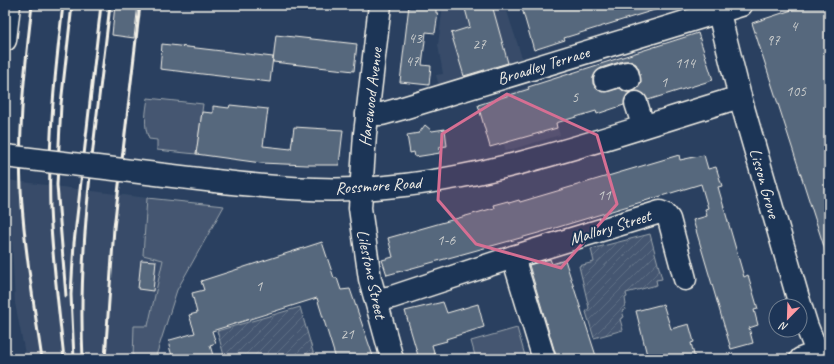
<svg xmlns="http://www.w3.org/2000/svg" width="834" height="364" font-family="Caveat,sans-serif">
  <defs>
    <pattern id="industrial-grid" width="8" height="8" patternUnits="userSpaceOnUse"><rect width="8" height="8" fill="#374c69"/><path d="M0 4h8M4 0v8" fill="none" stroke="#55667e"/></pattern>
    <pattern id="garden-furrows" width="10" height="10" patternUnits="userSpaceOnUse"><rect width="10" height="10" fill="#445771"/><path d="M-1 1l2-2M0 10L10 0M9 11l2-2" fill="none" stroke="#607085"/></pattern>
  </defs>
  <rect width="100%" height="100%" fill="#2a4060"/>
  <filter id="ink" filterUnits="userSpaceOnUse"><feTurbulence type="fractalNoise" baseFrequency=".025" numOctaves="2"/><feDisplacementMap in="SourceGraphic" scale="8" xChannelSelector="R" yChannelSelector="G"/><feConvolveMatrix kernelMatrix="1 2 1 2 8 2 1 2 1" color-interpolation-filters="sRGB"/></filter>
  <g filter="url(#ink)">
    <!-- built -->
    <g fill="#374c69">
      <polygon points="443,5 505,5 523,61 439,86 436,75 443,74 438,45"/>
      <polygon points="528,87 532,99 548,95 560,135 506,151 489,98"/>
      <polygon points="7,180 147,198 224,206 177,290 156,359 26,359 15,303 9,185"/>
    </g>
    <!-- industrial -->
    <polygon fill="url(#industrial-grid)" points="5,179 9,185 10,204 5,204"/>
    <!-- green -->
    <g fill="#445771" stroke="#9ca4ac">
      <path d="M148,98L203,104L196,154L157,150V140L149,139C143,126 146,111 148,98Z"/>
      <polygon points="147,198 224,206 177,290 155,359 133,359 134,326 148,326 163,260 143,255"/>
      <polygon points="517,328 526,359 476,359 471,341"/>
    </g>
    <!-- garden -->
    <g fill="url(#garden-furrows)" stroke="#9ca4ac">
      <polygon points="650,234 662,279 656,280 657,285 626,293 627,297 625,298 626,305 624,306 625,310 622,311 624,317 620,319 623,330 594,338 586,312 589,308 579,266 594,262 591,249"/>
      <polygon points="300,307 315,359 225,359 217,331"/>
    </g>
    <!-- building -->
    <g fill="#56677d" stroke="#f4f1e8">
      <polygon points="115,5 138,5 134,38 112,35"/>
      <polygon points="409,5 436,5 436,13 438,13 435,33 426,32 422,65 431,66 429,85 400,82"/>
      <polygon points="464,5 492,5 508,63 464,76 451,33 470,27"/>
      <polygon points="521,5 661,5 661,8 564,38 565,40 534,50"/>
      <polygon points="807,5 829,5 829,255 827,256 752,23"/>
      <polygon points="698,33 713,80 648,100 644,94 634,91 641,83 639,70 636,64 630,61 623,61 601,68 596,72 593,78 593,84 597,89 602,92 620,88 626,92 631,92 627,95 624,105 597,114 596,111 556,123 557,128 490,147 478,105 529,89 528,87"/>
      <polygon points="276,35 357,44 354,71 273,62"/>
      <polygon points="162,44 273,57 270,82 160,69"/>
      <polygon points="230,105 268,109 263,146 291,149 294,127 343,130 339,165 307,165 261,163 196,154 202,112 213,113 213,106 229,108"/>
      <polygon points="425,125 432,131 445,129 447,146 439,147 440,153 415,157 414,152 410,153 407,135 419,133"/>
      <polygon points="679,155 680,160 704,155 708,169 716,167 722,186 718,187 740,263 744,277 748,275 758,309 754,310 758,325 749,328 753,343 731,349 693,220 707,216 705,209 708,208 701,184 542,232 387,275 382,260 393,257 388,238 494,208 493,205 508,201 509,203 519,200 520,202"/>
      <polygon points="322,242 334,278 337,278 341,290 350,289 374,359 336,359 317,298 212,331 216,343 210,345 214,359 173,359 169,346 170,340 195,333 189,315 197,313 192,293 204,290 201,281"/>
      <polygon points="550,259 552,264 565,260 597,359 557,359 529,265"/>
      <polygon points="141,260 156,261 153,291 138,289"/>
      <polygon points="443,302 447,313 478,304 484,327 446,339 447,341 432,345 436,359 419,359 405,311"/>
      <polygon points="663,304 671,329 689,324 694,342 691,343 695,359 648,359 636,311"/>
    </g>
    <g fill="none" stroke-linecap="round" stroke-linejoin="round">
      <!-- minor casing -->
      <g stroke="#f4f1e8" stroke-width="25">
        <g id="minor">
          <polyline points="380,5 365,134 360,208 370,279 392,359"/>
          <polyline points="5,40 9,5"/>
          <polyline points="605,80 627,73 629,80"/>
          <polyline points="636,103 643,125"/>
          <polyline points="367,114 382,114 400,109 741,5"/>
          <path d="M215,181C268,187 322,192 375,188C499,179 622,132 740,97"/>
          <polyline points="513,257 544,359"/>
          <polyline points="376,300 392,297 513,257 660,212 665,214 669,219 685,279"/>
          <polyline points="801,359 829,348"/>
        </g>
      </g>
      <!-- major casing -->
      <g stroke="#f4f1e8" stroke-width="25">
        <polyline id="major" points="717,5 740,97 798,298 807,327 820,359"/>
      </g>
      <!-- minor -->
      <use href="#minor" stroke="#1d3557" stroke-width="22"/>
      <!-- major -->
      <use href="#major" stroke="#1d3557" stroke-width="22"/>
      <!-- rail -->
      <g stroke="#f4f1e8" stroke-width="3">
        <path d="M32,5C24,75 16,146 23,217C27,265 35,312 42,359"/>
        <path d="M63,5C55,72 48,140 50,208C52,258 59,309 64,359"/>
        <polyline points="66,296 57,185 61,104 72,5"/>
        <polyline points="74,359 71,295 74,243 101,5"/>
        <path d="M83,359C77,241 97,122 110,5"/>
        <polyline points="105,359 114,228 140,5"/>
      </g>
      <!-- minor-bridge casing -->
      <g stroke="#f4f1e8" stroke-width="25" stroke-linecap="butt">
        <polyline id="minor-bridge" points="5,156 215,181"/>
      </g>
      <!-- minor-bridge -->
      <use href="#minor-bridge" stroke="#1d3557" stroke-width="22"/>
    </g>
  </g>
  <!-- marked area -->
  <path fill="#d66f93" fill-opacity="0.2" stroke="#d66f93" stroke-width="3" stroke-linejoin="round" d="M507,94L597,135L617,204L561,268L476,244L438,200L442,134Z"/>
  <g text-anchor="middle" stroke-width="4" stroke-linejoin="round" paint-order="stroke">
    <!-- number labels -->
    <g font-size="15" fill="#cccecd">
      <text x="794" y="31">4</text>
      <text x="415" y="43">43</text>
      <text x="773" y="45">97</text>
      <text x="479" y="49">27</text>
      <text x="412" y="66">47</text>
      <text x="685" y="68">114</text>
      <text x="664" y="87">1</text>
      <text x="796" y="96">105</text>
      <text x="575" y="102">5</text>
      <text x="604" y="200">11</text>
      <text x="446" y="245">1-6</text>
      <text x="259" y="291">1</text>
      <text x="347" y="339">21</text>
    </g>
    <!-- street labels -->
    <g font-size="17" fill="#f4f1e8" stroke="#1d3557">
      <text transform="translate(543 65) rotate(-17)" y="6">Broadley Terrace</text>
      <text transform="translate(370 97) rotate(-83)" y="6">Harewood Avenue</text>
      <text transform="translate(765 183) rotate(74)" y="6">Lisson Grove</text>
      <text transform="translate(378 185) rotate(-4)" y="6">Rossmore Road</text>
      <text transform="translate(610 227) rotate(-17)" y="6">Mallory Street</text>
      <text transform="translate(372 274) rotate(78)" y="6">Lilestone Street</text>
    </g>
  </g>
  <!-- margin -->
  <rect width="834" height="364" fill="none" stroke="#1d3557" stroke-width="20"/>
  <rect x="10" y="10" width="814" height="344" fill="none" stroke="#f4f1e8" stroke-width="1.5" filter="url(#ink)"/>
  <!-- north arrow -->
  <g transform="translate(788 318) rotate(203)"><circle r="19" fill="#1d3557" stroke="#738091"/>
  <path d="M0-3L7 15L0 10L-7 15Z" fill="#ff9aa2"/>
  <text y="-6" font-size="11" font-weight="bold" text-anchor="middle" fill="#f4f1e8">N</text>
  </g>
</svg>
